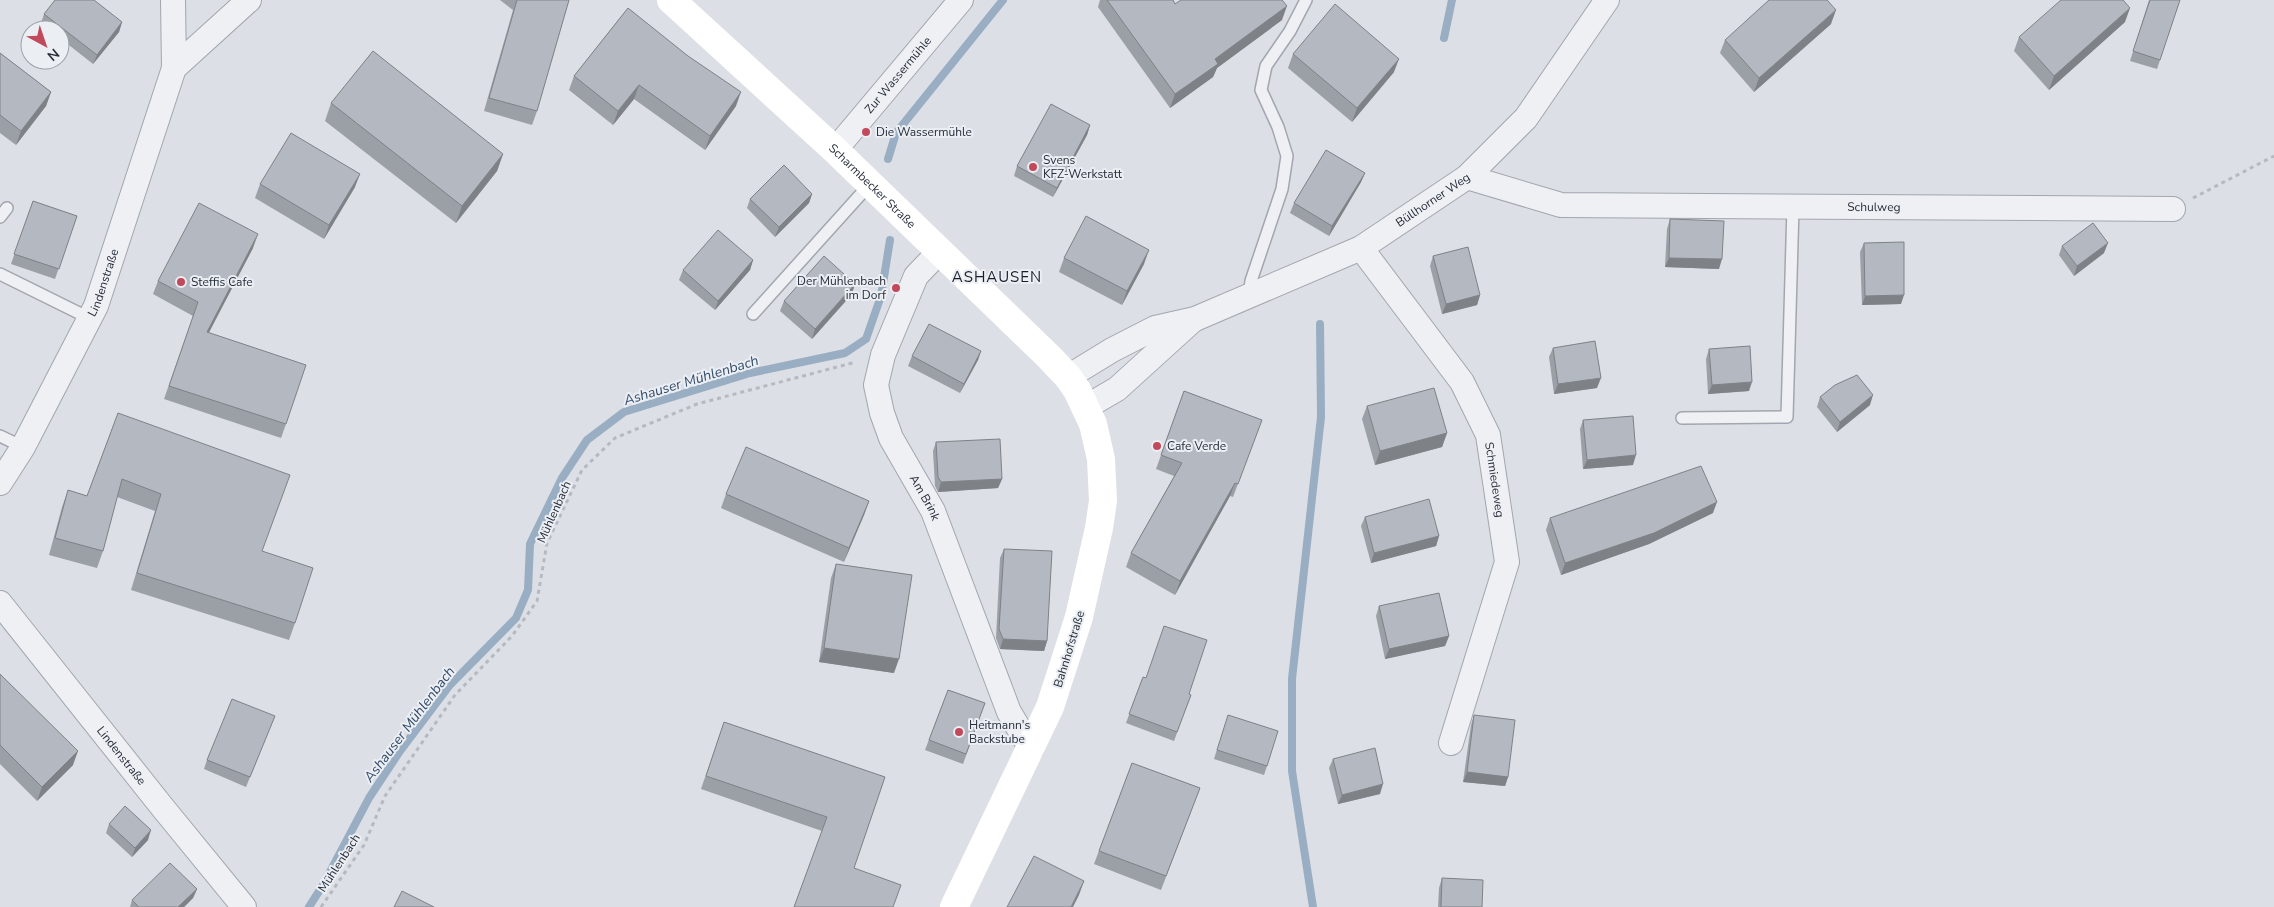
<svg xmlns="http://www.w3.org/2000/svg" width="2274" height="907" font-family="'Nunito Sans',sans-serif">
  <rect width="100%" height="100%" fill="#dcdfe5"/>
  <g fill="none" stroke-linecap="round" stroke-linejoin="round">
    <!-- stream -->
    <g stroke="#99aec2" stroke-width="8">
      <polyline points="1444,38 1452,0"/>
      <polyline points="888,159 896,133 1003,0"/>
      <polyline points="309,907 323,885 369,798 400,751 449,686 516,618 528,590 530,544 562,478 587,440 624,412 750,373 845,353 866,339 881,296 890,240"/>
      <polyline points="1313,907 1292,771 1292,679 1321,417 1320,324"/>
    </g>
    <!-- lane casing -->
    <g stroke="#a2a6ae" stroke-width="14">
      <g id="lane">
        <polyline points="0,217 7,208"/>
        <polyline points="0,274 89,318"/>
        <polyline points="1249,295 1251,281 1282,189 1287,156 1278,127 1261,90 1266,66 1290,31 1306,0"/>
        <polyline points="753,314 870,184"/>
        <polyline points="1682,418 1787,417 1793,207"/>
        <polyline points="0,436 23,447"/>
      </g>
    </g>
    <!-- street casing -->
    <g stroke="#a2a6ae" stroke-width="26">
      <g id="street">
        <polyline points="174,68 249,0"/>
        <path id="s1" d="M835,150L961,0"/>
        <path id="s2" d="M1467,177L1561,205L2173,209"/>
        <path id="s3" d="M1361,248L1462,382L1488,435L1507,562L1451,743"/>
        <path id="s4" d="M940,251L916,276L883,355L876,385L882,413L891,438L933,511L1009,712L1031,749"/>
        <path id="s5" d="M1068,377L1112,350L1155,328L1195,319L1361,248L1467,177L1526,118L1607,0"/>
        <polyline points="1086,407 1117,389 1193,320"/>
        <path id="s6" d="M0,483L23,447L96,306L174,68L173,0"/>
        <path id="s7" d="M0,603L163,808L244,907"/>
      </g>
    </g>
    <!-- path -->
    <g stroke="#b6bac0" stroke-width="3" stroke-dasharray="4 4" stroke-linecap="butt">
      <polyline points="2193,198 2274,156"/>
      <polyline points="321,907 364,845 385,796 455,695 512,636 537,601 547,543 582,470 615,438 697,404 856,362"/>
    </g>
    <!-- lane -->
    <use href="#lane" stroke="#eef0f4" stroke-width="11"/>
    <!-- street -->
    <use href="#street" stroke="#eef0f4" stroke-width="24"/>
    <!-- secondary -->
    <path stroke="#fff" stroke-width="28" id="s8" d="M671,0L835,150L1049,357L1068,377L1077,390L1093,424L1101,459L1103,501L1099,528L1079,617L1050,707L954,907"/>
  </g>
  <!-- wall -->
  <g fill="#9b9fa6">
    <polygon points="500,0 569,0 537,111 532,125 484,111 513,10"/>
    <polygon points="1100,0 1173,0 1175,4 1282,20 1217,68 1213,77 1170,108 1098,7"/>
    <polygon points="2149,0 2160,60 2157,69 2130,61"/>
    <polygon points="628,8 736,106 705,150 634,99 613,125 569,90 574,76"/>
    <polygon points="44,14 122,22 119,32 93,64 60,38 60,30 49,30 41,23"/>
    <polygon points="2125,22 2049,90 2014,51 2019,37"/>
    <polygon points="1831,24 1754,92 1720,53 1725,40"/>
    <polygon points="0,53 51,92 46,106 16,145 0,133"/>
    <polygon points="1293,54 1394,72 1352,122 1288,68"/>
    <polygon points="331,103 503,154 497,171 456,223 325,121"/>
    <polygon points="1090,125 1087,135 1053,197 1014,176 1017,166"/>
    <polygon points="1365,173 1361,182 1329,236 1290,213 1294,203"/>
    <polygon points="260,184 355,187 324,239 255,198"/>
    <polygon points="812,194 809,203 775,237 747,208 750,199"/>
    <polygon points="33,201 77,216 55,279 11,264"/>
    <polygon points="1670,219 1719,269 1665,267 1667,229"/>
    <polygon points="1864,243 1901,304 1862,305 1860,252"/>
    <polygon points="2062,246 2104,253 2074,276 2059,255"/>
    <polygon points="253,248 208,332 286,424 281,438 164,399 193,316 153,294 158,281"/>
    <polygon points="1433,256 1480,295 1477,305 1442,314 1430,266"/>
    <polygon points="1064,258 1144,264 1122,305 1059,272"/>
    <polygon points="753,260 750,270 715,310 679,280 683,270"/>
    <polygon points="852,294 812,339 780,311 784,301"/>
    <polygon points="1553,348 1597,388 1554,394 1549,357"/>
    <polygon points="1709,349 1749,391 1708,394 1706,359"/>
    <polygon points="981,351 978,360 960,393 908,366 912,356"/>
    <polygon points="1184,391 1262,420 1233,497 1230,496 1175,595 1126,567 1131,553 1174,476 1156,469"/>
    <polygon points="1820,397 1870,405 1837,432 1817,407"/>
    <polygon points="1367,406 1447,433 1442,447 1375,465 1362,419"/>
    <polygon points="118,413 262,551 295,623 289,640 131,590 155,511 117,497 103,551 97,568 49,555 62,507 68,490 87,496"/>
    <polygon points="1583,420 1633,465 1583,469 1580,429"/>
    <polygon points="936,442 1002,479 998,488 938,492 935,486 933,451"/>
    <polygon points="726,494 869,501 864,515 844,562 721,508"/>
    <polygon points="1713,513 1649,544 1561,575 1546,530 1550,518"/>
    <polygon points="1365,517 1439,536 1436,546 1371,563 1361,526"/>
    <polygon points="1004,549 1047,641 1044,651 1000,649 996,638 1000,558"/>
    <polygon points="836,564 894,673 819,662 831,578"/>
    <polygon points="1379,606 1449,636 1445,646 1385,659 1376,616"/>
    <polygon points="0,674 73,765 37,801 0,764"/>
    <polygon points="1143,677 1191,695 1174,741 1126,723"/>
    <polygon points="948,690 985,703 963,764 925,750"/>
    <polygon points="1474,715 1508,777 1505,786 1463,782 1471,725"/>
    <polygon points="275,716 246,787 204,769 207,760"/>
    <polygon points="724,722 885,777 854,868 794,907 822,831 701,789"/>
    <polygon points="1225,724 1267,766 1264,775 1214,759"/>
    <polygon points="1333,759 1380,794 1338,804 1329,768"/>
    <polygon points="1132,763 1200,788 1161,890 1094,864"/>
    <polygon points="109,824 148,840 132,857 106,833"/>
    <polygon points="1442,878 1482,907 1438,907 1439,888"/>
    <polygon points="197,889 193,898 184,907 130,907 132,900"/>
  </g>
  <!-- shaded-wall -->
  <g fill="#7e8287">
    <polygon points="1287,6 1282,20 1217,68 1213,77 1170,108 1175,94 1215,59"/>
    <polygon points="2130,8 2125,22 2049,90 2054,76"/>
    <polygon points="1836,10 1831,24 1754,92 1759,78"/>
    <polygon points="122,22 119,32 93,64 97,55"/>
    <polygon points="1399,59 1394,72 1352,122 1357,108"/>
    <polygon points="639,85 634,99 613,125 618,111"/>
    <polygon points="51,92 46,106 16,145 21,131"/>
    <polygon points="741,92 736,106 705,150 710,136"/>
    <polygon points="1090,125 1087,135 1053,197 1057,188"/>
    <polygon points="503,154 497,171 456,223 462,206"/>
    <polygon points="1365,173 1361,182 1329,236 1332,226"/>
    <polygon points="360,174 355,187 324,239 329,225"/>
    <polygon points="812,194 809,203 775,237 779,227"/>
    <polygon points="258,234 253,248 202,346 207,332"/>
    <polygon points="2108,243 2104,253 2074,276 2077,266"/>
    <polygon points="1149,250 1144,264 1122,305 1127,291"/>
    <polygon points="1669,258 1722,259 1719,269 1665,267"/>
    <polygon points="753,260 750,270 715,310 718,301"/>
    <polygon points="855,284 852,294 812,339 815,329"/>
    <polygon points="1480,295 1477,305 1442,314 1446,304"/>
    <polygon points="1904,295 1901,304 1862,305 1865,296"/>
    <polygon points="981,351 978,360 960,393 964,384"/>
    <polygon points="1601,378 1597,388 1554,394 1558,384"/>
    <polygon points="1752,382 1749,391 1708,394 1712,385"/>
    <polygon points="1873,395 1870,405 1837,432 1840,422"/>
    <polygon points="1447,433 1442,447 1375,465 1380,451"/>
    <polygon points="1636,455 1633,465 1583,469 1587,460"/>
    <polygon points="1002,479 998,488 938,492 941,482"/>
    <polygon points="1235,483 1230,496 1175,595 1180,581"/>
    <polygon points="869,501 864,515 844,562 849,548"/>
    <polygon points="1717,502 1713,513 1649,544 1561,575 1565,563"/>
    <polygon points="1439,536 1436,546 1371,563 1374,553"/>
    <polygon points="1449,636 1445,646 1385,659 1389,649"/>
    <polygon points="1003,639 1047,641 1044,651 1000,649"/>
    <polygon points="824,648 899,659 894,673 819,662"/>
    <polygon points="78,751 73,765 37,801 42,787"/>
    <polygon points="1467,772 1508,777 1505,786 1463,782"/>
    <polygon points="1383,784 1380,794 1338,804 1342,795"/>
    <polygon points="151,830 148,840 132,857 135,848"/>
    <polygon points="1084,881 1079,895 1073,907 1071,907"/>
    <polygon points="197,889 193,898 184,907 178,907"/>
  </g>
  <!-- building -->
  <g fill="#b4b9c1" stroke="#7e8287">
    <polygon points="55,0 94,0 122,22 97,55 44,14"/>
    <polygon points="517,0 569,0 537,111 489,98"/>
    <polygon points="1107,0 1173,0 1175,4 1181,0 1282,0 1287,6 1215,59 1218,64 1175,94"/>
    <polygon points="1769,0 1827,0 1836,10 1759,78 1725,40"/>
    <polygon points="2061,0 2123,0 2130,8 2054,76 2019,37"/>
    <polygon points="2150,0 2180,0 2160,60 2133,51"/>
    <polygon points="1335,4 1399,59 1357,108 1293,54"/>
    <polygon points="628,8 688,56 741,92 710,136 639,85 618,111 574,76"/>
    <polygon points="373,51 503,154 462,206 331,103"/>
    <polygon points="0,53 51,92 21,131 0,115"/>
    <polygon points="1051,104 1090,125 1057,188 1017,166"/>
    <polygon points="291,133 360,174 329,225 260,184"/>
    <polygon points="1326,150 1365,173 1332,226 1294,203"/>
    <polygon points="784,165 812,194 779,227 750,199"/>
    <polygon points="33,201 77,216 59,269 14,254"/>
    <polygon points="199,203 258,234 207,332 306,365 286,424 169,386 198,302 158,281"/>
    <polygon points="1086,216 1149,250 1127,291 1064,258"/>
    <polygon points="1670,219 1724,221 1722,259 1669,258"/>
    <polygon points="2093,223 2108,243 2077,266 2062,246"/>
    <polygon points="718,230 753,260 718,301 683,270"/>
    <polygon points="1904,242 1904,295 1865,296 1864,243"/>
    <polygon points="1468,247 1480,295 1446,304 1433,256"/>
    <polygon points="824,256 855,284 815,329 784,301"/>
    <polygon points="929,324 981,351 964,384 912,356"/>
    <polygon points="1595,341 1601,378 1558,384 1553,348"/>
    <polygon points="1750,346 1752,382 1712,385 1709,349"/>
    <polygon points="1857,375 1873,395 1840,422 1820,397 1835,385"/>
    <polygon points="1434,388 1447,433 1380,451 1367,406"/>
    <polygon points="1184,391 1262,420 1238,484 1235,483 1180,581 1131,553 1182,463 1161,455"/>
    <polygon points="118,413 290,475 262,551 313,568 295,623 137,573 161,494 122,479 103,551 55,538 68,490 87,496"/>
    <polygon points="1633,416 1636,455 1587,460 1583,420"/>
    <polygon points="1000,439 1002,479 941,482 938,477 936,442"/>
    <polygon points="746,447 869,501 849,548 726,494"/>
    <polygon points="1701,466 1717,502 1654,533 1565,563 1550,518"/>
    <polygon points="1429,499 1439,536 1374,553 1365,517"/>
    <polygon points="1004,549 1052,551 1047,641 1003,639 999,629"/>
    <polygon points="836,564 912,575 899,659 824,648"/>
    <polygon points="1439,593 1449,636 1389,649 1379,606"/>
    <polygon points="1164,626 1207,640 1189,694 1191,695 1177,732 1129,714 1143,677 1146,678"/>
    <polygon points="0,674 78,751 42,787 0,745"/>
    <polygon points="948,690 985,703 966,754 929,740"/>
    <polygon points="232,699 275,716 250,777 207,760"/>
    <polygon points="1228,715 1278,731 1267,766 1217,750"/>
    <polygon points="1474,715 1515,720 1508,777 1467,772"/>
    <polygon points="724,722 885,777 854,868 901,885 893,907 794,907 827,817 706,776"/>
    <polygon points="1375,748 1383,784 1342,795 1333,759"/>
    <polygon points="1132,763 1200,788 1166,876 1099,851"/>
    <polygon points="125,806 151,830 135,848 109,824"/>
    <polygon points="1034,856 1084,881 1071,907 1007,907"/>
    <polygon points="170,863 197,889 178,907 139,907 132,900"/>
    <polygon points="1442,878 1483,880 1482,907 1441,907"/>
    <polygon points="402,891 434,907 394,907"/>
  </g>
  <!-- markers -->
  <g fill="#c2495c" stroke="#ebeef3" stroke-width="2">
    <circle cx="866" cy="132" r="5"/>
    <circle cx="1033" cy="167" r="5"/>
    <circle cx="181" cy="282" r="5"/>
    <circle cx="896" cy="288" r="5"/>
    <circle cx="1157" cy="446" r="5"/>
    <circle cx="959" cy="732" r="5"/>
  </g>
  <g text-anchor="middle" stroke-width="4" stroke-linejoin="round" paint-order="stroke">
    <!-- street labels -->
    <g font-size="12" fill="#272e3a" stroke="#ebeef3">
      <text dy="4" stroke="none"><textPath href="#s1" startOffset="98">Zur Wassermühle</textPath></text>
      <text dy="4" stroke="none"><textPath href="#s8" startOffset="274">Scharmbecker Straße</textPath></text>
      <text dy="4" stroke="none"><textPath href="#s5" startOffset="408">Büllhorner Weg</textPath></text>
      <text dy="4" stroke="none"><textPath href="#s2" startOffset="411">Schulweg</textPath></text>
      <text dy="4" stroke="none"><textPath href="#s6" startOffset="226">Lindenstraße</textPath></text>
      <text dy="4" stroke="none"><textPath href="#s3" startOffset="272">Schmiedeweg</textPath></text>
      <text dy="4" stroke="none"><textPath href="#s4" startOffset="275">Am Brink</textPath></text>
      <text transform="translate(554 512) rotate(-66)" y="4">Mühlenbach</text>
      <text transform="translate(1069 649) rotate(-73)" y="4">Bahnhofstraße</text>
      <text dy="4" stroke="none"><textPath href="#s7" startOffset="195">Lindenstraße</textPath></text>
      <text transform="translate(339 863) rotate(-57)" y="4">Mühlenbach</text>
    </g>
    <!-- poi labels -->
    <g font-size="12" fill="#272e3a" stroke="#ebeef3" text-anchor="start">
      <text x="876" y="136">Die Wassermühle</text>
      <text x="1043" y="164">Svens<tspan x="1043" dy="14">KFZ-Werkstatt</tspan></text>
      <text x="886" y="285" text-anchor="end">Der Mühlenbach<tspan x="886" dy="14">im Dorf</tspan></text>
      <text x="191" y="286">Steffis Cafe</text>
      <text x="1167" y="450">Cafe Verde</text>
      <text x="969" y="729">Heitmann's<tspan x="969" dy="14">Backstube</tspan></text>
    </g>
    <!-- water labels -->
    <g font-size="14" font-style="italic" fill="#354d6a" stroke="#ebeef3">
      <text transform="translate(691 380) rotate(-17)" y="5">Ashauser Mühlenbach</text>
      <text transform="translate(409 724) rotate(-53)" y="5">Ashauser Mühlenbach</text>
    </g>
    <!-- quarter labels -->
    <g font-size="15" letter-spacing="1" fill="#191f2a" stroke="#ebeef3">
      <text x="997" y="282">ASHAUSEN</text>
    </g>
  </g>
  <!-- north arrow -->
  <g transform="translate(45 45) rotate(140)"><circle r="24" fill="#ebeef3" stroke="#9da1a9"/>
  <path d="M0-4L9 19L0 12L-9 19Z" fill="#c2495c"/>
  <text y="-8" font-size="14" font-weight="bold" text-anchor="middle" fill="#272e3a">N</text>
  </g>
</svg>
